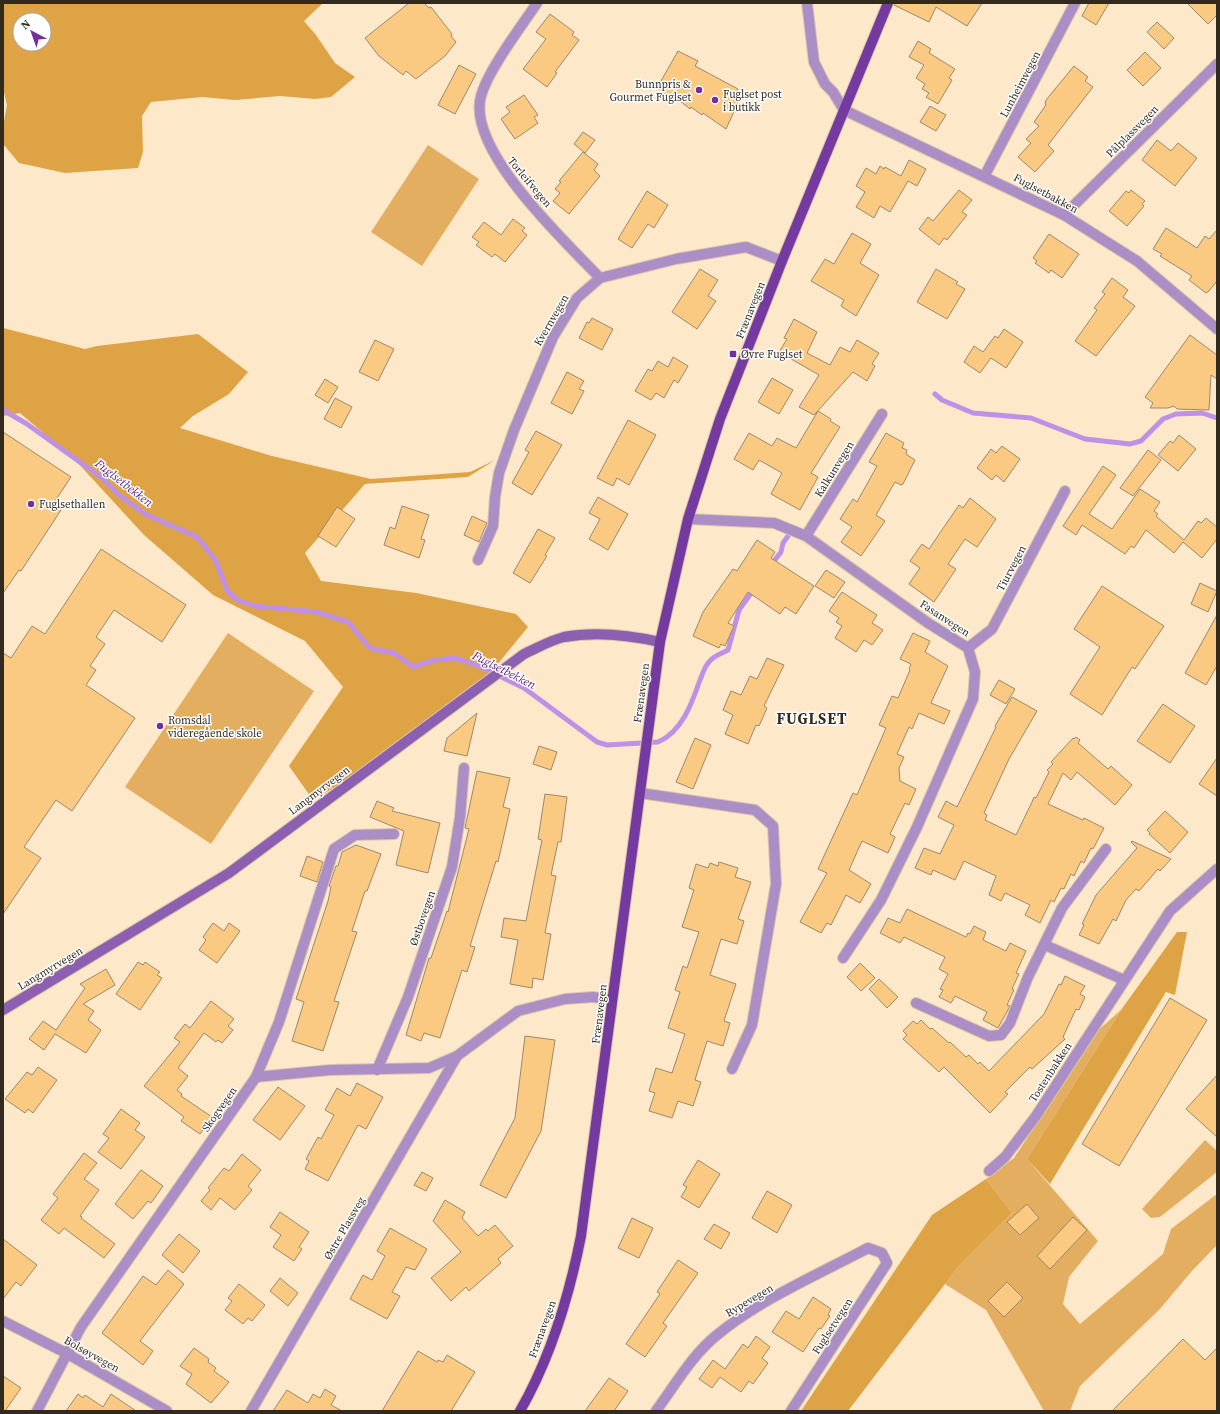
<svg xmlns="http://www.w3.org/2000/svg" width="1220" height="1414" font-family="'Source Serif 4',serif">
  <rect width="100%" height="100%" fill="#fee8ca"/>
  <!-- green -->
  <g fill="#e3ae5f">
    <polygon points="428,145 479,179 422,266 371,232"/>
    <polygon points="228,633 314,691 211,844 125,787"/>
    <polygon points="1121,1010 1027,1159 1098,1241 1069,1277 1063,1304 1080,1324 1163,1254 1171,1229 1217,1194 1217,1245 1191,1272 1160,1309 1080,1386 1070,1411 1044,1411 986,1310 945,1284 958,1267 1012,1213 986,1179 1014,1158 1095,1033"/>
    <polygon points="1205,1140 1217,1151 1217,1172 1160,1217 1151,1218 1142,1209"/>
  </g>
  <!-- forest -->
  <g fill="#dea344" fill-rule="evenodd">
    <path d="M3,3H323L304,21L316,35L335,63L355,77L331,97L315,99L280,96L235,100L202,97L151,102L142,116L143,152L138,168L65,173L19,163L3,144V127L7,105L3,88ZM20,20H44V44H20Z"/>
    <polygon points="3,328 85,349 97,346 198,334 248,372 229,394 193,416 180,428 272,456 371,479 470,472 495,460 468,477 365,484 305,553 321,581 416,593 516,614 528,627 470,698 389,755 313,800 289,766 343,687 305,641 213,595 144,535 76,461 20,413 3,416"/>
    <polygon points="1177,932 1187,932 1175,995 1166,992 1050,1184 1027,1159 1121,1010"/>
    <polygon points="986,1179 1012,1213 958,1267 848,1411 801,1411 932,1215"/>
  </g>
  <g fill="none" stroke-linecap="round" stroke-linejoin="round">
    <!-- stream -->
    <g stroke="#bf91e6" stroke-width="5">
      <polyline points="935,394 942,400 973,413 1031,418 1085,439 1130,444 1141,441 1163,419 1176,414 1202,413 1217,418"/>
      <path d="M3,410L27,424L102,478L119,495L145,514L197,537L216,561L227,590L237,600L255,606L316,612L348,622L367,645L373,649L394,653L413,667L435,660L455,658L481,667L524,688L597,742L607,745L658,742C682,732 692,703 700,680C703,673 705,664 712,659C716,655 723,653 728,650L739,610L754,589"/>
      <polyline points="771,565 781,552 783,543 788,536"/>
    </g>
  </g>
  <!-- building -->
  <g fill="#faca83" stroke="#9c886c">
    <polygon points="409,3 424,3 429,8 431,7 452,34 451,36 456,42 445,56 416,79 406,71 403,75 379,56 365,38"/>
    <polygon points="894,3 982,3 967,26 936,7 929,22 894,5"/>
    <polygon points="1089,3 1109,3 1096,25 1082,16"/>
    <polygon points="1187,3 1217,3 1217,15 1208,24"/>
    <polygon points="550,14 574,32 572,35 579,40 555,72 557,73 547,87 523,69 546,39 536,32"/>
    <polygon points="1157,22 1174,38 1164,49 1147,32"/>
    <polygon points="918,41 931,49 929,53 955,69 949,78 952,80 938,104 926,97 929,93 922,89 925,84 916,78 924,65 909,57"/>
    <polygon points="678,51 698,61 695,66 738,89 736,93 741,96 726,129 703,113 702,115 691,107 690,109 679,100 678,102 657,88"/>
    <polygon points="1145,52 1161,68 1143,86 1127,70"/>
    <polygon points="459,65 476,74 455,114 438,105"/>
    <polygon points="1074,66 1088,77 1085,81 1093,87 1048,145 1054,151 1035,172 1018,157 1031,143 1026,139 1039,126 1034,122 1046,105 1045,104 1046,100"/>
    <polygon points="524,95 538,115 534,117 538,123 515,139 501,119 510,112 506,107"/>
    <polygon points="930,106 946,115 936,131 920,122"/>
    <polygon points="583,132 595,140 585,153 574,144"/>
    <polygon points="1157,140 1171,151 1178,143 1197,158 1175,186 1142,160"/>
    <polygon points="583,152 598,164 594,170 600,176 569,214 553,201 560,193 555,189 561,182 559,181"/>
    <polygon points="909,160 926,169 917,186 908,181 890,212 880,206 874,218 856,207 865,192 856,186 866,168 876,174 880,166 884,169 885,167 901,176"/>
    <polygon points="959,190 972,200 962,212 967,215 947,240 944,238 939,245 919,229 928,217 933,221"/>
    <polygon points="1131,190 1145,201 1142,204 1144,206 1127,226 1109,211 1126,191 1129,193"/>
    <polygon points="647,191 668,205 654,228 648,224 632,248 618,239"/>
    <polygon points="513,219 525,228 522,231 527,235 505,262 495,254 492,257 476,245 479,242 472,237 484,222 501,235"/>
    <polygon points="1166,228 1197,248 1205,236 1209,239 1217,230 1217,281 1209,291 1206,293 1189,280 1192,276 1160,256 1162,254 1153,249"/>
    <polygon points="852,233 871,244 860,263 879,275 856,316 841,306 844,300 811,281 825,259 834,264"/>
    <polygon points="1049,234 1079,254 1062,278 1051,270 1049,273 1035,263 1037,261 1033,258"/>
    <polygon points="700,269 718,280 708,296 716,301 697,329 672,312"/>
    <polygon points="936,269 958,282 956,284 965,289 947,319 917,302"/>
    <polygon points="1112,278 1128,290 1123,297 1135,306 1096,356 1075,341 1097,310 1094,308 1105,294 1102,292"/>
    <polygon points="592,318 613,329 602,350 579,338 587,322 589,323"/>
    <polygon points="794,319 817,332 807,353 830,365 840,347 850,352 857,340 879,353 872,364 875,366 867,381 853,372 814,415 799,407 819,375 779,352 787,339 784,338"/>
    <polygon points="1004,329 1023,342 1006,368 991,358 980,373 964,362 974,346 983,352 995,336 998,338"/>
    <polygon points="1190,335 1217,355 1217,379 1211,375 1209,410 1177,409 1174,406 1168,408 1150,408 1153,403 1145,397"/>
    <polygon points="375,340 394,349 378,381 359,372"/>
    <polygon points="673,357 688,366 678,383 674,380 664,398 656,393 651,400 635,391 648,369 652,371 658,361 668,367"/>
    <polygon points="567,372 584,381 579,389 584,391 572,414 551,403"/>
    <polygon points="772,378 793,390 779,414 758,402"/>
    <polygon points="325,379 338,387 328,403 315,395"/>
    <polygon points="335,398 352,407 341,428 324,419"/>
    <polygon points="818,411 831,419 830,421 840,427 811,473 818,477 800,510 771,494 782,473 759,460 753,470 734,459 749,433 772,446 777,438 796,448"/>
    <polygon points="628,420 656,435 629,485 617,478 613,486 597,478"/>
    <polygon points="536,431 562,445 532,495 512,483 529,452 525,450"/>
    <polygon points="3,432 71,477 55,501 63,507 21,571 19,570 3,593"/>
    <polygon points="886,433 904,443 902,448 907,450 906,454 915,460 903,484 901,485 895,482 876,515 885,521 861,556 841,542 852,527 840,519 853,499 857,502 877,466 869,462"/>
    <polygon points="1179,435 1196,449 1178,471 1158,455 1170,441 1173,443"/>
    <polygon points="1002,446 1020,459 1004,482 996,475 992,480 977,468 991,449 996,453"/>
    <polygon points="1148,450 1161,460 1133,496 1120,488"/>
    <polygon points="1103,466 1116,475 1089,514 1112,529 1140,489 1160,502 1154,511 1158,514 1156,516 1184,540 1198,521 1201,523 1206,518 1217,527 1217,539 1202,558 1183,542 1174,553 1146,530 1134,548 1131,546 1125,554 1082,525 1076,535 1063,526"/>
    <polygon points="598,497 628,514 608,550 589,539 600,519 589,513"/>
    <polygon points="970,498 996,519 977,547 965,539 948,564 956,569 934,602 909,584 920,568 910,561 922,544 929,549 959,505 963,508"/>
    <polygon points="402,506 429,515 421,539 425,540 419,558 384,545 390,527 395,529"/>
    <polygon points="337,507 355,519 336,547 318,536"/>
    <polygon points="472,516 487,523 479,542 464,535"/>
    <polygon points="538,529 555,538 545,555 547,556 530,583 513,573"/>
    <polygon points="757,540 775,552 771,558 814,586 796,614 785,607 780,614 748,592 728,623 734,626 725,646 721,644 719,648 693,636 703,612 733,569 737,571"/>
    <polygon points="101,549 186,605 162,642 114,610 96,637 105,644 90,666 96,670 86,685 135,718 72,811 56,800 24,847 41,858 3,914 3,653 11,658 32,626 45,634"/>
    <polygon points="826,570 845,582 834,598 815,586"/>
    <polygon points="1200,583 1217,591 1208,612 1191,604"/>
    <polygon points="1102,586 1164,626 1135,669 1132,667 1102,715 1070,694 1100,647 1074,629"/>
    <polygon points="842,592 877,615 872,623 883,630 872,645 864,640 856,652 835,638 842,626 836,622 839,618 829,611"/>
    <polygon points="1217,615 1217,666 1206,685 1185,673"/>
    <polygon points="913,633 930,641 925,652 948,666 931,703 950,711 944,724 919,713 912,729 909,727 897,754 904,757 899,768 900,781 916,789 909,805 905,803 890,834 895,837 888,853 862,841 849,870 871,884 860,903 846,895 831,925 827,923 821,933 800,922 827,873 818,869 853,793 857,795 886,728 879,725 892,696 898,698 910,670 909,669 911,664 900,659"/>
    <polygon points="767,658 784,665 764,706 767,708 759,726 756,725 748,744 725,734 733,715 723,710 731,691 741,695 750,676 757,679"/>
    <polygon points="999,680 1015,689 1006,704 990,695"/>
    <polygon points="1012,697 1037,711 1009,759 984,813 987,815 985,820 1016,835 1032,802 1034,797 1036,798 1049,772 1047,770 1053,764 1051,762 1073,738 1074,739 1076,737 1080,740 1078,743 1108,769 1111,766 1132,785 1115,805 1077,772 1071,780 1063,773 1048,804 1083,820 1084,818 1104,828 1093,849 1091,848 1084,863 1081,861 1074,876 1071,874 1064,889 1061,888 1054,902 1051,900 1040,923 1025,915 1030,905 1005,893 1001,901 989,895 996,876 964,861 955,880 933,870 931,875 915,868 924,848 940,854 954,825 938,817 946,801 957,807 996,727 995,726"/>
    <polygon points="1163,704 1195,726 1170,763 1137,741"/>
    <polygon points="477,713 467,756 444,751 447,738"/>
    <polygon points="695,738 711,745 693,789 676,782"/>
    <polygon points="539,746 557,752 551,770 533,764"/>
    <polygon points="1217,758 1217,796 1199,784"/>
    <polygon points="477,771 510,778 503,807 510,809 498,862 496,861 470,946 475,947 467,972 462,970 440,1038 424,1033 421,1041 406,1035 429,958 431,958 447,911 448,912 469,829 465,828"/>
    <polygon points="545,794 567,797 561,842 558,842 551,875 556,876 545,933 551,934 543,980 533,978 532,988 510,984 518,940 501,937 504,918 526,921 542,840 538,839"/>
    <polygon points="377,801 394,808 392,811 440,823 428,873 396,865 404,831 370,817"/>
    <polygon points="1165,811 1188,832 1170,853 1149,834 1150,833 1147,830"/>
    <polygon points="1132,841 1171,859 1160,871 1158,869 1139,891 1136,889 1126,900 1116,921 1113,919 1099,944 1079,935 1084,925 1082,924 1096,895 1137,848 1131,842"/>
    <polygon points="356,845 381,854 367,891 365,891 352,931 357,932 334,1001 339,1002 323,1051 292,1041 304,1002 296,999 328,901 331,887 329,886 336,866 338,866 342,852"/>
    <polygon points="307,856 323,862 317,882 300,876"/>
    <polygon points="719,862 738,868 735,877 751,882 738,919 744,921 737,944 721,939 710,975 736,984 724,1021 730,1023 723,1046 707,1041 695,1080 701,1082 693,1106 678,1101 672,1118 649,1111 655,1093 649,1091 656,1068 672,1073 685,1034 668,1028 680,992 675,990 683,966 687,968 699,932 682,927 694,890 689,888 696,864 708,868 710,863 718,866"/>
    <polygon points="907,909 966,937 968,933 970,934 974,926 986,932 983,940 1006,951 1010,943 1026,951 1016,973 1019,974 1012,989 1014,990 1007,1005 1010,1006 998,1028 983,1020 987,1012 955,996 951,1003 939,997 943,990 940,989 948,974 939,969 945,957 904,937 900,943 880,933 888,918 900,923"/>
    <polygon points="213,923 224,931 229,923 240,931 217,963 199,950 206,940 203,937"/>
    <polygon points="138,962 143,965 145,962 160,972 157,975 162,978 140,1010 116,994"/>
    <polygon points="860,963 875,978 861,991 847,977"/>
    <polygon points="106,969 115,985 83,1004 94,1011 88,1020 101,1030 86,1053 55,1034 44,1050 29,1039 43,1021 56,1030 85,988 80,984"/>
    <polygon points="1065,976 1085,986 1080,994 1085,997 1079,1010 1076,1009 1063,1037 1065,1039 1032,1069 1030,1067 1005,1092 1008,1094 990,1113 944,1067 939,1072 903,1039 907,1035 903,1031 913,1021 917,1024 921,1020 930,1029 932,1028 949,1043 950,1042 966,1057 969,1055 978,1064 980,1062 989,1071 1044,1014 1059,984 1061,985"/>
    <polygon points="879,979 898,997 887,1008 869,989"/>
    <polygon points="1170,998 1207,1020 1119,1166 1082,1144"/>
    <polygon points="211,1001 234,1019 228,1026 233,1030 222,1043 218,1040 216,1042 204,1033 178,1068 188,1076 177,1090 182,1094 181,1096 212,1117 200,1134 181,1121 184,1117 144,1086 180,1042 174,1038 185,1024 190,1028"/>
    <polygon points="525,1036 555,1040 541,1131 506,1198 480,1185 515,1118"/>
    <polygon points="38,1067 57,1080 33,1113 28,1109 25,1113 5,1099 27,1072 32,1075"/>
    <polygon points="1217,1075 1217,1137 1186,1109"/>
    <polygon points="357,1083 383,1097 366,1129 358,1125 328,1181 305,1169 309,1161 306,1159 318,1137 321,1139 334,1115 325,1110 337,1088 350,1096"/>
    <polygon points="278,1087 305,1106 280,1140 253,1120"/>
    <polygon points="121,1109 140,1123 135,1130 145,1137 121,1169 98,1152 109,1138 103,1134"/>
    <polygon points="84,1153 97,1163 84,1179 99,1190 80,1216 82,1217 81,1218 115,1244 104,1258 64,1228 59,1234 41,1220 58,1198 53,1194"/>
    <polygon points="242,1154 261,1170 248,1186 252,1190 235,1210 220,1198 211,1210 201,1201 210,1190 208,1188 224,1168 229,1171"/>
    <polygon points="698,1160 720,1174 699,1208 681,1197 687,1187 683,1185"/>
    <polygon points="141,1170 163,1186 151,1203 148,1201 133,1219 115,1204"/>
    <polygon points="422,1172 433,1178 426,1191 414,1185"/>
    <polygon points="767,1191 792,1205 777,1233 752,1218"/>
    <polygon points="445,1200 465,1212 462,1218 478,1236 486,1229 488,1231 495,1225 513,1246 498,1259 501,1263 469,1291 466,1287 451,1301 431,1278 461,1252 433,1221"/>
    <polygon points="1027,1204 1039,1218 1020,1235 1007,1222"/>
    <polygon points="280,1212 309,1232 299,1247 302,1249 294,1261 273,1247 281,1235 270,1227"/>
    <polygon points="1073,1217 1087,1230 1050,1269 1037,1256"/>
    <polygon points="632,1218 653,1228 639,1258 618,1248"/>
    <polygon points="714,1224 730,1233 721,1249 704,1239"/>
    <polygon points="390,1228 427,1249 415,1270 406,1267 392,1292 400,1296 387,1319 350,1299 363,1275 372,1280 385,1256 377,1251"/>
    <polygon points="179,1234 200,1251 183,1273 162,1255"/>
    <polygon points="3,1239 37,1265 21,1286 16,1282 3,1299"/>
    <polygon points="678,1260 698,1273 663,1323 667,1326 645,1357 626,1344 660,1294 657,1292"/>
    <polygon points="168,1270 184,1284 140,1341 153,1351 143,1365 102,1333 143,1276 156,1285"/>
    <polygon points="280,1278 298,1293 288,1306 270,1291"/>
    <polygon points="1007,1282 1023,1298 1004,1317 988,1301"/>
    <polygon points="239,1284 265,1305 252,1321 248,1318 243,1324 225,1310 232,1301 228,1298"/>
    <polygon points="813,1297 831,1309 828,1315 830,1316 821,1329 819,1328 803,1352 772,1332 786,1311 799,1319"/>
    <polygon points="756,1336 770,1347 762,1358 768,1363 753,1384 749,1381 741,1392 720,1377 712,1388 699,1379 713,1360 725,1369 743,1344 748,1348"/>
    <polygon points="1183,1339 1205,1360 1217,1348 1217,1411 1112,1411"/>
    <polygon points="194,1348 209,1359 208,1362 216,1368 214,1371 229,1382 211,1403 186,1384 192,1374 180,1366"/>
    <polygon points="418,1351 437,1362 438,1360 443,1362 447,1355 475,1372 451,1411 382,1411"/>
    <polygon points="3,1376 21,1388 5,1411 3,1411"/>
    <polygon points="609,1378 628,1391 614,1411 585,1411"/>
    <polygon points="325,1389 336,1396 331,1405 342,1411 273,1411 287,1390 308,1403 313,1394 320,1398"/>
    <polygon points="78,1394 83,1398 85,1395 103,1407 111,1394 136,1411 66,1411"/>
  </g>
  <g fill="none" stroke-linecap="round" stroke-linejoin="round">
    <!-- minor casing -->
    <g stroke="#d9c6ab" stroke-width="12">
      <g id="minor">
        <path d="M537,3C521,27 488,70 481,96C466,150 566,242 600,278"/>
        <polyline points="807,3 814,62 825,84 833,92 844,110 1064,215 1137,261 1217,329"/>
        <polyline points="985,175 1075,3"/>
        <polyline points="1064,215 1217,64"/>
        <polyline points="688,519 774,523 806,536 928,623 968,648 975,672 973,699 917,827 881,900 843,958"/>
        <polyline points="806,536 882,414"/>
        <polyline points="478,560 493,526 495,497 499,473 514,430 553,337 577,298 600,278 676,259 746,247 782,261"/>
        <polyline points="968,648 992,629 1065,491"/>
        <polyline points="640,793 755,810 773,826 776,884 752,1025 732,1069"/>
        <polyline points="1045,945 1124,980"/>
        <polyline points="916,1003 989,1036 1001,1035 1010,1023 1028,977 1062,908 1106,849"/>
        <polyline points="377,1070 408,997 452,867 460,817 464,768"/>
        <polyline points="256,1077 330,1070 429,1068 457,1056 518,1011 565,999 593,997 612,1000"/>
        <polyline points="989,1171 1005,1157 1036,1116 1170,911 1217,869"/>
        <polyline points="3,1321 66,1353 167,1411"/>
        <polyline points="37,1411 81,1327 256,1077 279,1022 334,849 355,835 394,834"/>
        <polyline points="251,1411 457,1056"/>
        <path d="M656,1411C675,1385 692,1355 717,1335C759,1300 819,1274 868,1248L882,1253L887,1263L791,1411"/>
      </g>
    </g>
    <!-- secondary casing -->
    <g stroke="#d9c6ab" stroke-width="12">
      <path id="secondary" d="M3,1010L229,873L524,654C537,648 551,640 564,637C597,631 629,635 660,642"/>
    </g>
    <!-- primary casing -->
    <g stroke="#d9c6ab" stroke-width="12">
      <path id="primary" d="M520,1411C551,1357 569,1297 581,1236L660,642L688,519L720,419L782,261L888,3"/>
    </g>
    <!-- minor -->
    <use href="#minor" stroke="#ab8ec5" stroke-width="10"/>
    <!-- secondary -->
    <use href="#secondary" stroke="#8c5fb0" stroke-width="10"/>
    <!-- primary -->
    <use href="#primary" stroke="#753a9f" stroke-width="10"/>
  </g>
  <!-- markers -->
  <g fill="#732ea1" stroke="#fff" stroke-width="1.5">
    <circle cx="699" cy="90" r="4"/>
    <circle cx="715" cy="100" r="4"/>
    <rect x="729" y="350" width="8" height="8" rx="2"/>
    <circle cx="31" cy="504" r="4"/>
    <circle cx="160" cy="726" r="4"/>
  </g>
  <g text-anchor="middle" stroke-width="3" stroke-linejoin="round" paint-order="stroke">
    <!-- poi labels -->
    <g font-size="11" fill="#322a1e" stroke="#fff" text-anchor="start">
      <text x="691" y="88" text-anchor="end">Bunnpris &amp;<tspan x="691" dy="13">Gourmet Fuglset</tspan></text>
      <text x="723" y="98">Fuglset post<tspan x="723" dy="13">i butikk</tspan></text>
      <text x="741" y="358">Øvre Fuglset</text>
      <text x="39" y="508">Fuglsethallen</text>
      <text x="168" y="724">Romsdal<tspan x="168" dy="13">videregående skole</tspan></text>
    </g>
    <!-- street labels -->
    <g font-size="11" fill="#322a1e" stroke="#fff">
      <text transform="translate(1020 84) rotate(-62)" y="4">Lunheimvegen</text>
      <text transform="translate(1132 131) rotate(-45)" y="4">Pålplassvegen</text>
      <text transform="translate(530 182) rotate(50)" y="4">Torleifvegen</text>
      <text transform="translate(1046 193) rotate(28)" y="4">Fuglsetbakken</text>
      <text transform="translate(750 310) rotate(-68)" y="4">Frænavegen</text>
      <text transform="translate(551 320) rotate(-60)" y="4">Kvernvegen</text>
      <text transform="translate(834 469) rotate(-58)" y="4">Kalkunvegen</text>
      <text transform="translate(1011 568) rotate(-62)" y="4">Tiurvegen</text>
      <text transform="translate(945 618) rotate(33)" y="4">Fasanvegen</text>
      <text transform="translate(641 693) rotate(-82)" y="4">Frænavegen</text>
      <text transform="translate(319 790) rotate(-37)" y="4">Langmyrvegen</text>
      <text transform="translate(422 918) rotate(-71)" y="4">Østbovegen</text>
      <text transform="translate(50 968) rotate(-31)" y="4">Langmyrvegen</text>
      <text transform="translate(599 1014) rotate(-83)" y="4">Frænavegen</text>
      <text transform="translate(1050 1072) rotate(-57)" y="4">Tostenbakken</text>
      <text transform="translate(219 1109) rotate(-55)" y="4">Skogvegen</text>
      <text transform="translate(344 1228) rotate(-60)" y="4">Østre Plassveg</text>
      <text transform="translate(749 1300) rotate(-31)" y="4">Rypevegen</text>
      <text transform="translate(832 1326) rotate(-57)" y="4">Fuglsetvegen</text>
      <text transform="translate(542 1329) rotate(-70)" y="4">Frænavegen</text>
      <text transform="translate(92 1354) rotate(29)" y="4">Bolsøyvegen</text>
    </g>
    <!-- water labels -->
    <g font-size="12" font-style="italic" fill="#591b7f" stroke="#fff">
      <text transform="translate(124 483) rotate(38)" y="4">Fuglsetbekken</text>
      <text transform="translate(504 670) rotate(27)" y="4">Fuglsetbekken</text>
    </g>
    <!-- district labels -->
    <g font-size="15" font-weight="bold" letter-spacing="1" fill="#322a1e" stroke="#fff">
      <text x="812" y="724">FUGLSET</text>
    </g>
  </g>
  <!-- border -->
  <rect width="1220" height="1414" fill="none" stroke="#322a1e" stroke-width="8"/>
  <!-- north arrow -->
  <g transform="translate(32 32) rotate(319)"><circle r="19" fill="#ffffff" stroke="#adaaa5"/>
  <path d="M0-3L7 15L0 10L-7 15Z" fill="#732ea1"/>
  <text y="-6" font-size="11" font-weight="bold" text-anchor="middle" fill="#322a1e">N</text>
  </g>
</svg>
